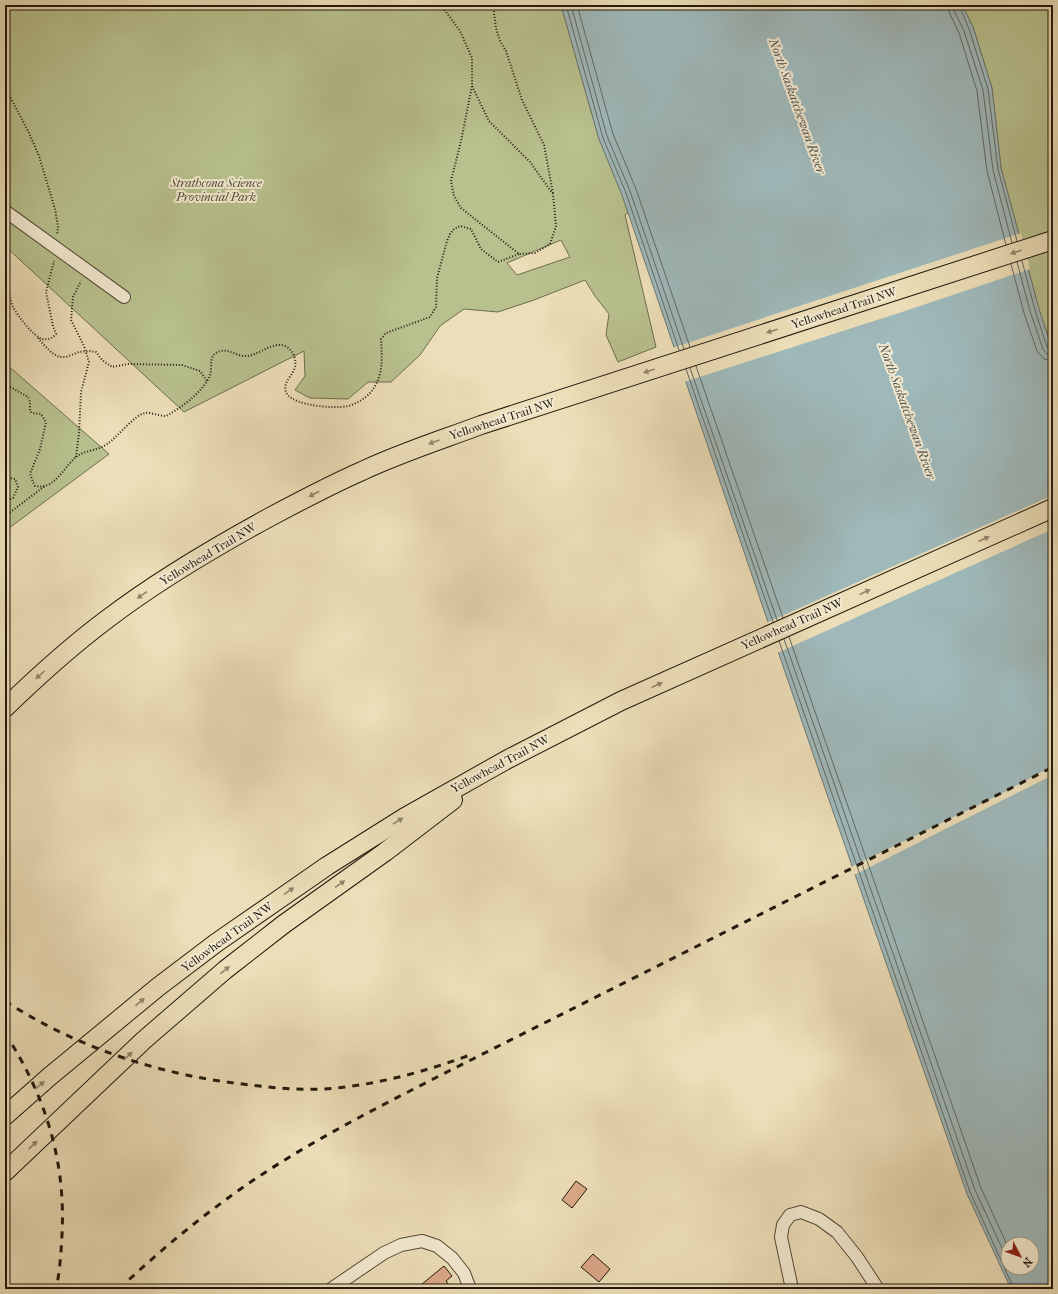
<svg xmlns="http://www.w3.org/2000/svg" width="1058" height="1294" font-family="'IM FELL French Canon',serif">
  <rect width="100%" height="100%" fill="#ecdeb8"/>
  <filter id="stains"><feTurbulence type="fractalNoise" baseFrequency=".005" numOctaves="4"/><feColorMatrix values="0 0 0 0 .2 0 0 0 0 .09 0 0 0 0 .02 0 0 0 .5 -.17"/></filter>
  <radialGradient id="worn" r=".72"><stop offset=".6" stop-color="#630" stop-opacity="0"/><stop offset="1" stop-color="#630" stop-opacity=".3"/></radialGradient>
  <!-- green -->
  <g fill="#b8c18e" stroke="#6c6d4e" fill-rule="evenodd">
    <path d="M5,5H561L599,139L622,194L628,213L625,215L656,347L618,362L606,335L609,314L595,296L585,280L534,300L498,312L464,309L440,326L420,355L391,382H368L348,399L310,398L295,390L305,376L304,351L184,412L5,246ZM561,240L570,257L517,275L507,263Z"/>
    <polygon points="962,5 1053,5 1053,352 1039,309 1001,168 992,88 973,27"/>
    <polygon points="5,363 109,454 5,531"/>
  </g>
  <!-- water -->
  <path fill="#9fb9bb" stroke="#6d7975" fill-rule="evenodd" d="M561,5H962L973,27L992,88L1001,168L1039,309L1053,352V1289H1011L967,1194L821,777L622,195L599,139ZM1008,1244H1032V1268H1008Z"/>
  <!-- pier -->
  <g fill="#ecdeb8">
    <polygon points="1021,233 1030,269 905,311 684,382 672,348"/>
    <polygon points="1053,495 1053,529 777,653 766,623"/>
    <polygon points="1053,766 1053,775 854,875 851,867 997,796"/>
  </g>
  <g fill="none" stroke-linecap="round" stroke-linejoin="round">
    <!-- shore -->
    <g stroke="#606964" stroke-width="1">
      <polyline points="566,5 603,138 626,193 679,350"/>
      <polyline points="571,5 607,136 630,191 684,349"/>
      <polyline points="577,5 613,134 636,189 690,347"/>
      <polyline points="948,5 949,12 959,33 977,91 987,171 1006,245"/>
      <polyline points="954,5 954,10 964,31 983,90 993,170 1012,243"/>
      <polyline points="959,5 969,29 988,89 998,169 1017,241"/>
      <polyline points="1022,261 1035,310 1047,347 1050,350 1053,350"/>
      <polyline points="1017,262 1030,311 1043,349 1047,354 1053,355"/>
      <polyline points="1011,264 1024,313 1037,351 1044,359 1053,361"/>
      <polyline points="696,366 783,618"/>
      <polyline points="690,368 777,620"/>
      <polyline points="686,369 773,622"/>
      <polyline points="789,637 981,1188 1008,1247"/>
      <polyline points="784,639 975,1190 1008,1261"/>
      <polyline points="779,641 970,1192 1014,1289"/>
    </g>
  </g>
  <!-- building -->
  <g fill="#dca889" stroke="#21190d">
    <polygon points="576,1181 587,1189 572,1208 562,1200"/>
    <polygon points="593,1254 610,1269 599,1282 581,1267"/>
    <polygon points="444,1266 452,1276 446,1281 452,1289 416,1289"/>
  </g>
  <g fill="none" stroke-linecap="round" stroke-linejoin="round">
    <!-- minor casing -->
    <g stroke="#544a38" stroke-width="14">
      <g id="minor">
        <polyline points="5,211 124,297"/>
        <polyline points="331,1289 384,1253 401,1245 422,1241 437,1246 452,1258 464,1273 470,1289"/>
        <polyline points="792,1289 781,1237 783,1225 790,1215 801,1212 819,1219 837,1232 857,1257 878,1289"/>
      </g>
    </g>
    <!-- highway casing -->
    <g stroke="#21190d" stroke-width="20">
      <g id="highway">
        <path d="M5,708C37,677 70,647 106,620C157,581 213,548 270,517C300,501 330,485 362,471C400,453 441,440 481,425L1053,240"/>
        <polyline points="5,1116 49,1077 158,987 216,943 327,866 405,817 508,759 621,701 1053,508"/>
        <polyline points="5,1172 144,1040 225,970 284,924 385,852 453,800"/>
      </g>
    </g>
    <!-- path -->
    <g stroke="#21190d" stroke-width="2" stroke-dasharray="1 2" stroke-linecap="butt">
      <polyline points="441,5 460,31 472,58 472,86 461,141 451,181 454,196 461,208 519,254 535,253 550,244 556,226 553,194 530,162 489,121 472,86"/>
      <polyline points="493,5 496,28 500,41 506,51 522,100 544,145 553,193"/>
      <polyline points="5,87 29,133 39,156 55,209 58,227 57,235"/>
      <path d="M5,281L7,282C9,290 10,300 13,307C17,315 34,337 42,339C48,340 53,338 56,334L53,326L46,292L54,261"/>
      <polyline points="38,338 45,346 52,353 59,357 66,357 79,352 89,351 96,352 102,360 112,367 128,364 182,365 200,371 207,381"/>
      <path d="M5,384L28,397L30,402V411L32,413L41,414L46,422L40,449L30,474L33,482L35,486C55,490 63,468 76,457C84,450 98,451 107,444C117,438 134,415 145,413C151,412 159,416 166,416C182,407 199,395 209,378C214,369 206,354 221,351C230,349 238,357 247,356C259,355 273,341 285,346C295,351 298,363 293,372C289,379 282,385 287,394C295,406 335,409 348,406C356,404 366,398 371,392C384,375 382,359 381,339L386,333L430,317L436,307L437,278L447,241L450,234L454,229L460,226L471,229L481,249L498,262L519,254"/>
      <polyline points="76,457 79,433 81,392 89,362 84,346 71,320 73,297 81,281"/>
      <polyline points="5,477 15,479 18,487 13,498 5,502"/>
      <polyline points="5,516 45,486"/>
    </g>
    <!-- minor -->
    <use href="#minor" stroke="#f3ead1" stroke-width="12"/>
    <!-- highway -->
    <use href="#highway" stroke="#ecdeb8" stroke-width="18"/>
    <!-- rail -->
    <g stroke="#21190d" stroke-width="3" stroke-dasharray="7 7" stroke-linecap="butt">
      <path d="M5,1001C79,1049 163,1076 251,1085C275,1088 299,1090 323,1089C373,1086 424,1072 470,1055"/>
      <path d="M5,1033C45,1095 66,1160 62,1235C61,1253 60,1271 56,1289"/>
      <path d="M119,1289C152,1258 187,1228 224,1201C291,1151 367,1113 441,1075L1053,767"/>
    </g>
  </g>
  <!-- one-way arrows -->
  <defs><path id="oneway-solid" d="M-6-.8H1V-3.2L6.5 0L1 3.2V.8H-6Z"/></defs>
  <g fill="#91856b">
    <use href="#oneway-solid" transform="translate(1016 252) rotate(162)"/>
    <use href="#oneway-solid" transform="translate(772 331) rotate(162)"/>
    <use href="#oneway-solid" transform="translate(649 371) rotate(162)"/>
    <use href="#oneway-solid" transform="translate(434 442) rotate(160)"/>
    <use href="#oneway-solid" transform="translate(314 494) rotate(152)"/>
    <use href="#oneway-solid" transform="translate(984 539) rotate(-24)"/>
    <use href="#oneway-solid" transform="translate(865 592) rotate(-24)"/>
    <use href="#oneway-solid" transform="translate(142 595) rotate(145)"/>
    <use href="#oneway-solid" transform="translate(40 675) rotate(138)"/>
    <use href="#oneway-solid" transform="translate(657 685) rotate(-24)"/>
    <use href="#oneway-solid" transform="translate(398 821) rotate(-32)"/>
    <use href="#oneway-solid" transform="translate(340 884) rotate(-35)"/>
    <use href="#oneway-solid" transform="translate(289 891) rotate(-34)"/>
    <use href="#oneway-solid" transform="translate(225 970) rotate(-39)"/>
    <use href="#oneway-solid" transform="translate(140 1002) rotate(-40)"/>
    <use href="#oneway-solid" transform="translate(128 1056) rotate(-44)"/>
    <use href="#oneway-solid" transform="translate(40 1085) rotate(-41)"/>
    <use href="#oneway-solid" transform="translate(33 1145) rotate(-44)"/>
  </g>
  <g text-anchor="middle" stroke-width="4" stroke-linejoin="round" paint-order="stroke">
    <!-- park labels -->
    <g font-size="12" font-style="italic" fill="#4e4b34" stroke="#f3ead1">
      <text x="216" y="187">Strathcona Science<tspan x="216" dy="14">Provincial Park</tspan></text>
    </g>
    <!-- street labels -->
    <g font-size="12" fill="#21190d" stroke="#f3ead1">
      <text transform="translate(844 308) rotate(-18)" y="4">Yellowhead Trail NW</text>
      <text transform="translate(502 419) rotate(-18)" y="4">Yellowhead Trail NW</text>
      <text transform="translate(208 554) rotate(-31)" y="4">Yellowhead Trail NW</text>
      <text transform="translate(792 624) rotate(-24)" y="4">Yellowhead Trail NW</text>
      <text transform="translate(500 764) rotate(-28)" y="4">Yellowhead Trail NW</text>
      <text transform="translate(227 937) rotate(-36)" y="4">Yellowhead Trail NW</text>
    </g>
    <!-- water labels -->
    <g font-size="13" font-style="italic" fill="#4d514a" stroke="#f3ead1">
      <text transform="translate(798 106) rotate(70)" y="5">North Saskatchewan River</text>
      <text transform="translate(908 411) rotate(70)" y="5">North Saskatchewan River</text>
    </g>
  </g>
  <!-- margin -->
  <rect width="1058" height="1294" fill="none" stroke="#ecdeb8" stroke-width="20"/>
  <rect x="6" y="6" width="1046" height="1282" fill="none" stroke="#21190d" stroke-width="2"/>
  <rect x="10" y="10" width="1038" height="1274" fill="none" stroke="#21190d"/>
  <!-- north arrow -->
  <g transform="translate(1020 1256) rotate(131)"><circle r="19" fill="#f3ead1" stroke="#9f9683"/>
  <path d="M0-3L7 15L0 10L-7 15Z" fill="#8f2418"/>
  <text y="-6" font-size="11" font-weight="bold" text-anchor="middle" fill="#21190d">N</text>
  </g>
  <rect width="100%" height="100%" filter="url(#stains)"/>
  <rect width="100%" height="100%" fill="url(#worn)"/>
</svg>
